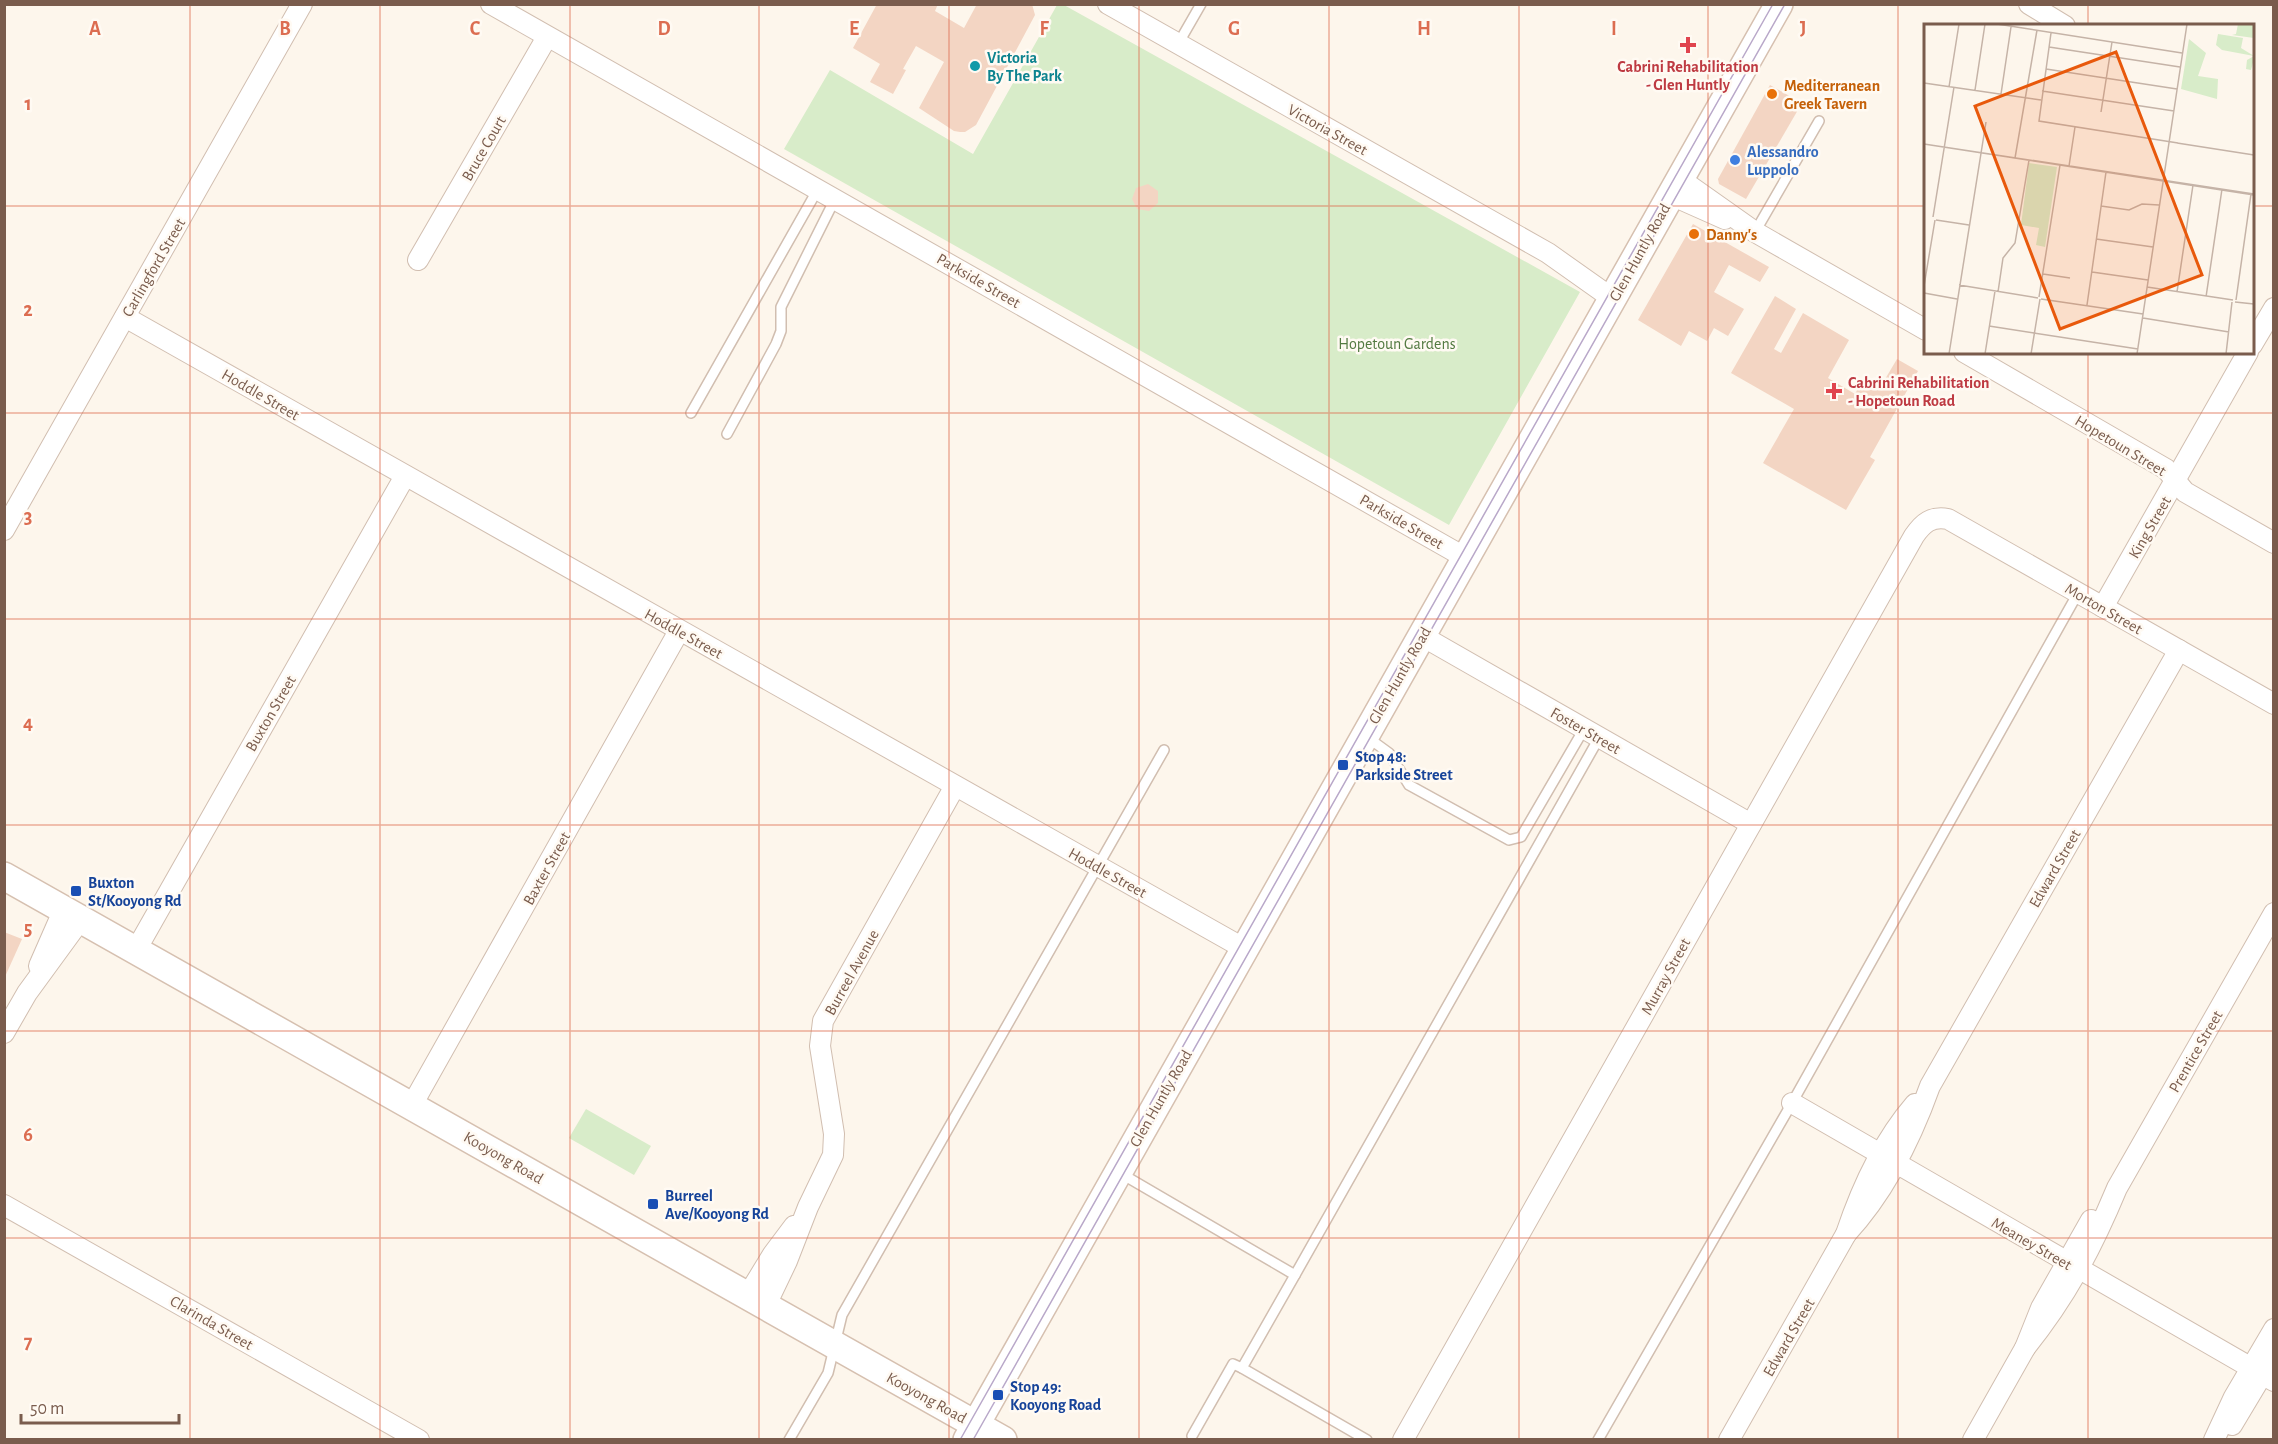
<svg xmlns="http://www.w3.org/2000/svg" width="2278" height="1444" font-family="'Alegreya Sans',sans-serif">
  <rect width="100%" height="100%" fill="#fdf6ec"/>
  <!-- green -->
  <g fill="#d8ecc9">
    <polygon points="1057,5 1064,5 1580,292 1449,525 784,149 830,70 973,154"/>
    <polygon points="586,1109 651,1146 634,1175 569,1138"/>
  </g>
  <!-- building -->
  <g fill="#f3d5c3">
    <polygon points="877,4 938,4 935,11 964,28 977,4 1032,4 1035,15 976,125 965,132 960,132 954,131 919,108 944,62 916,46 903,69 906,70 893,94 870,82 880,64 853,48"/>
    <polygon points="1770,85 1802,103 1746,199 1719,184 1718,179"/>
    <polygon points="1148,184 1158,191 1158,203 1149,211 1137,209 1132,199 1136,188"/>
    <polygon points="1693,224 1769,267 1760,282 1729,265 1714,292 1744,309 1728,336 1714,328 1707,341 1689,331 1681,346 1638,320"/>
    <polygon points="1775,296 1796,309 1774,349 1781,353 1803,313 1849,340 1828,378 1855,394 1865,376 1881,386 1897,359 1918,371 1870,457 1875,460 1846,510 1763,463 1794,409 1731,373"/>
    <polygon points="4,932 22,939 4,979"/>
  </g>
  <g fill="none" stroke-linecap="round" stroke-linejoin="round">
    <!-- lane casing -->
    <g stroke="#d1beb0" stroke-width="12">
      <g id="lane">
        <polyline points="1178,44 1201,4"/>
        <polyline points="1755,232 1819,121"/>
        <polyline points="691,413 818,189"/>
        <polyline points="727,434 776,344 781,331 781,307 835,199"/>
        <polyline points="1367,737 1389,753 1409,785 1509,840 1521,837 1584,729"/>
        <polyline points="1120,1173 1295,1275 1599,738"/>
        <polyline points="1295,1275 1242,1368 1367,1440"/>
        <polyline points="1192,1436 1233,1364 1242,1368"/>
        <polyline points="789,1440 828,1373 842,1315 1164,750"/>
        <polyline points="1598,1440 1792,1103 2078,593"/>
      </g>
    </g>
    <!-- street casing -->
    <g stroke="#d1beb0" stroke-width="22">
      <g id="street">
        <polyline points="491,4 1466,558"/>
        <polyline points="1108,4 1548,253 1613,299"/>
        <polyline points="2029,4 2065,26"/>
        <polyline points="1680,179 1755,232 1926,330"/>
        <polyline points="1671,195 1725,219"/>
        <polyline points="418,260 547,37"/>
        <polyline points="125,317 1245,949"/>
        <polyline points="2252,345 2274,308"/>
        <polyline points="1964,352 2166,469 2185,492 2274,543"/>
        <polyline points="4,530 302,4"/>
        <polyline points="2103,607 2248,352"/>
        <polyline points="1422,636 1751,824"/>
        <polyline points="136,950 405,476"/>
        <polyline points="39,966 64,909"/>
        <polyline points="4,1033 27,993 81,919"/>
        <polyline points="1792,1103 2274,1381"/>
        <polyline points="412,1105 679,631"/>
        <polyline points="4,1205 419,1440"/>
        <path d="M1846,1234C1885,1192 1911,1139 1930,1086L2179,650"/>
        <polyline points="748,1295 773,1254 794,1226"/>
        <polyline points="766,1305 787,1261 808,1207 833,1155 834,1134 820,1046 823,1021 955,786"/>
        <path d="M2025,1348C2066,1297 2092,1248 2117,1188L2274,913"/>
        <polyline points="2232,1425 2274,1355"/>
        <path d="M1403,1440L1914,536C1923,523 1931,516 1948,519L2274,704"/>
        <path d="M1729,1440L1846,1234C1861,1189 1884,1140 1915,1104"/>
        <polyline points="1973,1440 2025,1348 2041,1308 2091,1220"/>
        <polyline points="2214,1440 2234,1397 2274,1329"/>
      </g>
    </g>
    <!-- secondary casing -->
    <g stroke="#d6c0b0" stroke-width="30">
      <g id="secondary">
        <polyline points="4,876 1003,1440"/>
        <polyline points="967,1440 1779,4"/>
      </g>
    </g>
    <!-- lane -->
    <use href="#lane" stroke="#fff" stroke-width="9"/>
    <!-- street -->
    <use href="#street" stroke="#fff" stroke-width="20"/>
    <!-- secondary -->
    <use href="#secondary" stroke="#fff" stroke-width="27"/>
    <!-- tram -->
    <g stroke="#b9a8c9" stroke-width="1.5">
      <polyline points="960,1440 1773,4"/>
      <polyline points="973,1440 1785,4"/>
    </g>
  </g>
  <!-- grid -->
  <path fill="none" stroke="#dc6d51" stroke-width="1.5" stroke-opacity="0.55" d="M190,4V1440M380,4V1440M570,4V1440M759,4V1440M949,4V1440M1139,4V1440M1329,4V1440M1519,4V1440M1708,4V1440M1898,4V1440M2088,4V26M4,206H1926M2252,206H2274M2088,352V1440M4,413H2274M4,619H2274M4,825H2274M4,1031H2274M4,1238H2274"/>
  <!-- markers -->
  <g fill="#e0444e" stroke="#fffaf3" stroke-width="2">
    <path d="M1685 36h6v6h6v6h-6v6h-6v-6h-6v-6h6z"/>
    <path d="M1831 382h6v6h6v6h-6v6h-6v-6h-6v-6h6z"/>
  </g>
  <circle fill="#0f9aa8" stroke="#fffaf3" stroke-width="2" cx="975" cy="66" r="6"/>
  <g fill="#e8710a" stroke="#fffaf3" stroke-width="2">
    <circle cx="1772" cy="94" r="6"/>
    <circle cx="1694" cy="234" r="6"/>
  </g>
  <circle fill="#3f7fe0" stroke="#fffaf3" stroke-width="2" cx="1735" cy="160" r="6"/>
  <g fill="#1a4fb4" stroke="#fffaf3" stroke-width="2">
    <rect x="1337" y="759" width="12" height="12" rx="3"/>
    <rect x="70" y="885" width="12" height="12" rx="3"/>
    <rect x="647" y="1198" width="12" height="12" rx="3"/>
    <rect x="992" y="1389" width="12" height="12" rx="3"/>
  </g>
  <g text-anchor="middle" stroke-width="5" stroke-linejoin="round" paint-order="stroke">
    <!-- culture labels -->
    <g font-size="16" font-weight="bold" fill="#0d838f" stroke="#fffaf3" text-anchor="start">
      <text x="987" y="63">Victoria<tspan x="987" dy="18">By The Park</tspan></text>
    </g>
    <!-- health labels -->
    <g font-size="16" font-weight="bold" fill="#be3a42" stroke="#fffaf3">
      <text x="1688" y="72">Cabrini Rehabilitation<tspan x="1688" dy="18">- Glen Huntly</tspan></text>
      <text x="1848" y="388" text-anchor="start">Cabrini Rehabilitation<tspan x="1848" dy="18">- Hopetoun Road</tspan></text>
    </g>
    <!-- food labels -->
    <g font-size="16" font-weight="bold" fill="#c56008" stroke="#fffaf3" text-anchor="start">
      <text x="1784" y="91">Mediterranean<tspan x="1784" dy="18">Greek Tavern</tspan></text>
      <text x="1706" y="240">Danny's</text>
    </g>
    <!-- street labels -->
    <g font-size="16" fill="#7a5c4d" stroke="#fffaf3">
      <text transform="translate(1328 129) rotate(29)" y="6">Victoria Street</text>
      <text transform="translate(483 148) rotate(-60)" y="6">Bruce Court</text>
      <text transform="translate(1639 252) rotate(-61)" y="6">Glen Huntly Road</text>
      <text transform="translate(153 267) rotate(-60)" y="6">Carlingford Street</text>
      <text transform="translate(979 280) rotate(30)" y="6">Parkside Street</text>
      <text transform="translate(261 394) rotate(30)" y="6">Hoddle Street</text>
      <text transform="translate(2121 445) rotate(31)" y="6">Hopetoun Street</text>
      <text transform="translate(1402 521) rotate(30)" y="6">Parkside Street</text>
      <text transform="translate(2149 527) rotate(-60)" y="6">King Street</text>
      <text transform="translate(2104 608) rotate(30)" y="6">Morton Street</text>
      <text transform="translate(684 633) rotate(29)" y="6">Hoddle Street</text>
      <text transform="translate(1399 675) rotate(-60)" y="6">Glen Huntly Road</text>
      <text transform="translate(270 713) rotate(-60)" y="6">Buxton Street</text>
      <text transform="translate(1586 730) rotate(30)" y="6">Foster Street</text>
      <text transform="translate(546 868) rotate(-61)" y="6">Baxter Street</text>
      <text transform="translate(2054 868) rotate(-60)" y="6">Edward Street</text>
      <text transform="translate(1108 872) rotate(29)" y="6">Hoddle Street</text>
      <text transform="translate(851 972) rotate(-61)" y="6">Burreel Avenue</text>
      <text transform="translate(1665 976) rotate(-61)" y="6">Murray Street</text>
      <text transform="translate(2195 1051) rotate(-60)" y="6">Prentice Street</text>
      <text transform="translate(1160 1098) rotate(-60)" y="6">Glen Huntly Road</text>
      <text transform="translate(504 1157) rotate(30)" y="6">Kooyong Road</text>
      <text transform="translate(2032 1243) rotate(30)" y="6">Meaney Street</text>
      <text transform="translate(212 1322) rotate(30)" y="6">Clarinda Street</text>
      <text transform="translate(1788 1337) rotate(-60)" y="6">Edward Street</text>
      <text transform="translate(927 1397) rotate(29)" y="6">Kooyong Road</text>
    </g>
    <!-- shop labels -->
    <g font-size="16" font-weight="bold" fill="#366cbe" stroke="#fffaf3" text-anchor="start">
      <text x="1747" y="157">Alessandro<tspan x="1747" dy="18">Luppolo</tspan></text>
    </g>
    <!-- park labels -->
    <g font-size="16" fill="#537a41" stroke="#fffaf3">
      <text x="1397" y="349">Hopetoun Gardens</text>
    </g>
    <!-- transit labels -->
    <g font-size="16" font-weight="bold" fill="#164399" stroke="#fffaf3" text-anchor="start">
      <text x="1355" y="762">Stop 48:<tspan x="1355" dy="18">Parkside Street</tspan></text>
      <text x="88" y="888">Buxton<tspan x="88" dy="18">St/Kooyong Rd</tspan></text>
      <text x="665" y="1201">Burreel<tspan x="665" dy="18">Ave/Kooyong Rd</tspan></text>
      <text x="1010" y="1392">Stop 49:<tspan x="1010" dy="18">Kooyong Road</tspan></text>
    </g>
  </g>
  <!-- overview -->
  <g transform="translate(1924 24)">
    <rect width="330" height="330" fill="#fdf6ec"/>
    <path d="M314,0H330V14L308,11L312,10ZM294,10L319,14L317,24L330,32V35L327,46L322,45L323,36L330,32L298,26L292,21ZM265,15L282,29L274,52L294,55L293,75L257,65ZM105,139L133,143L121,223L112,221L115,204L97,201Z" fill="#d8ecc9"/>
    <path fill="none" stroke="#c5b3a7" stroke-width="1.5" d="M73,0L258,29M127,9L115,97L254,119M125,23L256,43M122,45L253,65M0,59L117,76M25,63L35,0M51,66L61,0M118,67L250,87M77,70L87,3M177,88L188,18M253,119L330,131M0,120L330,170M0,120L330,171M91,134L113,6M145,142L151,103M177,182L205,186L218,180L235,181M9,193L30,63M12,196L45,201M172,215L229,223M168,248L224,256M119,250L146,254M35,261L114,274M0,262L11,196M223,263L309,276M74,268L79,234L91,219L105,136M253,268L269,161M0,269L33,275M115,273L136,141M282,273L298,165M117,275L219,290M312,276L327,170M311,278L330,280M163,281L182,148M219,294L305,308M65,302L214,325M25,330L62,98M61,330L71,267M107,330L116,275M213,330L263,0M302,330L308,278"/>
    <path fill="#e8590c" fill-opacity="0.15" stroke="#e8590c" stroke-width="3" d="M192,28L278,251L136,305L51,82Z"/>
    <rect width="330" height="330" fill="none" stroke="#7a5c4d" stroke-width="3"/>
  </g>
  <g font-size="20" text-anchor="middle" font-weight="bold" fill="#dc6d51" stroke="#fffaf3" stroke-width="5" stroke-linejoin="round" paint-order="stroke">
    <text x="95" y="35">A</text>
    <text x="285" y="35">B</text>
    <text x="475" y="35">C</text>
    <text x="664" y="35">D</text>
    <text x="854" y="35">E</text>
    <text x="1044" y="35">F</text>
    <text x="1234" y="35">G</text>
    <text x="1424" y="35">H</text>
    <text x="1614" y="35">I</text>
    <text x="1803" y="35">J</text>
    <text x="28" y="110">1</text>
    <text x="28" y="316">2</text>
    <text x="28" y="523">3</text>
    <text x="28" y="729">4</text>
    <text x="28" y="935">5</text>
    <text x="28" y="1141">6</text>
    <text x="28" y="1348">7</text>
  </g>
  <!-- border -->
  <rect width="2278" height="1444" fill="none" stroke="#7a5c4d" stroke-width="12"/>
  <!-- scale -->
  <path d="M21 1414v9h158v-9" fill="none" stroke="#7a5c4d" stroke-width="3"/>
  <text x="30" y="1414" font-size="18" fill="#7a5c4d" stroke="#fffaf3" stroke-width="4.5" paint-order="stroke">50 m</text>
</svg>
